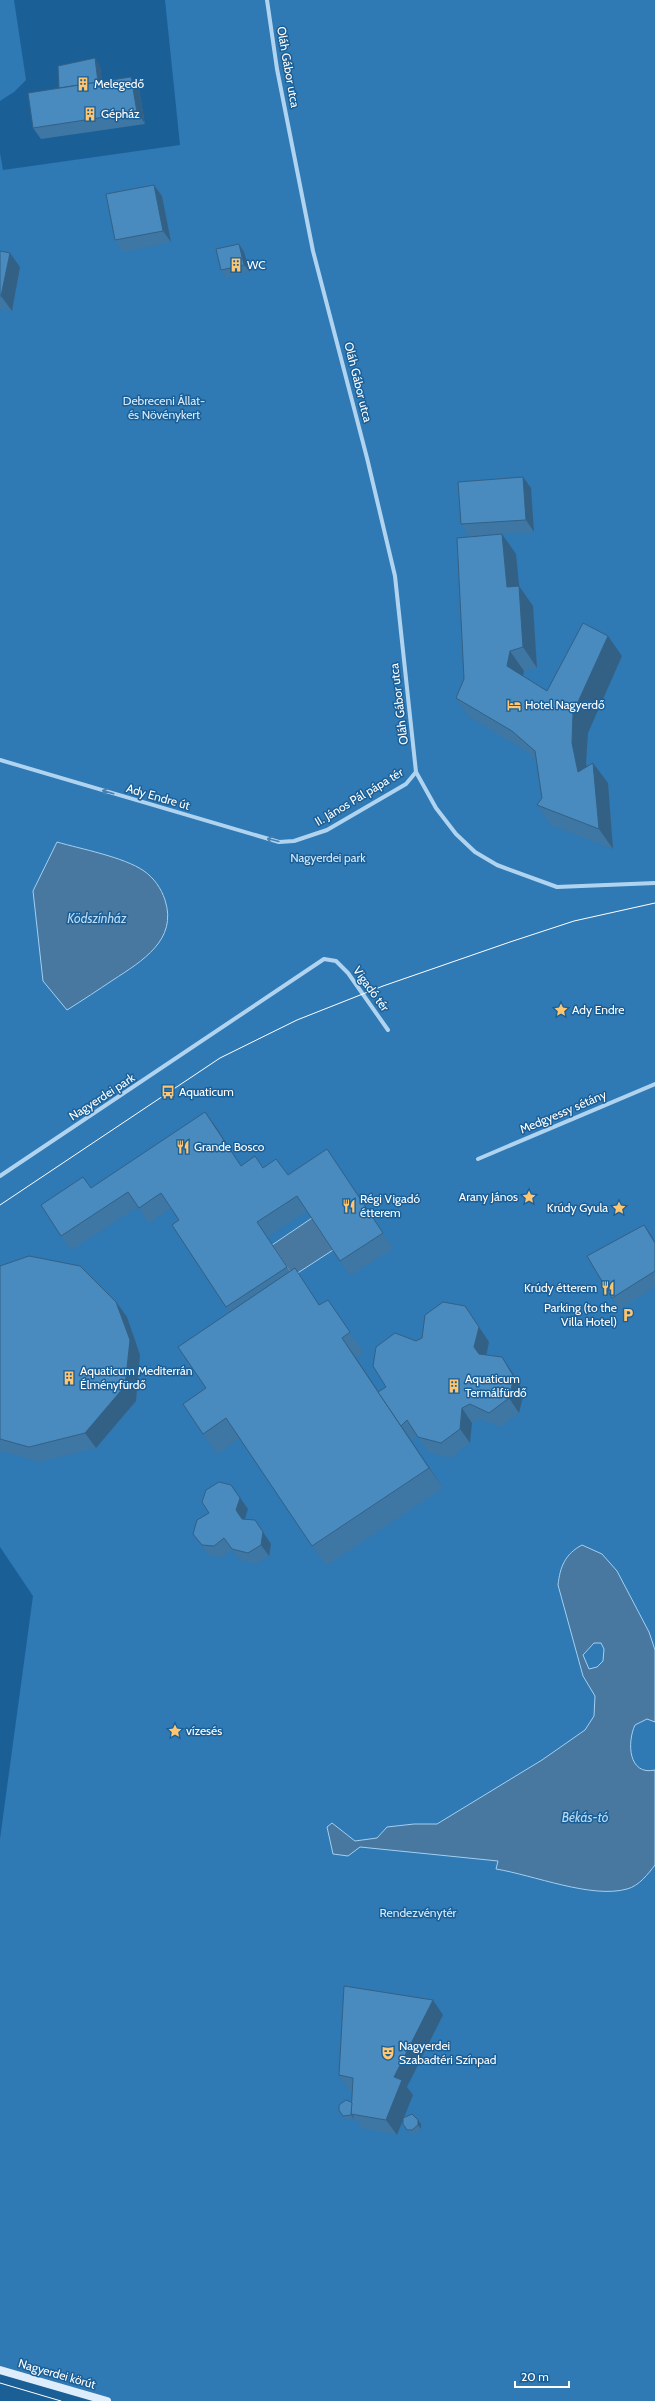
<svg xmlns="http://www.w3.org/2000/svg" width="655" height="2401" font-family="Cabin,sans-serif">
  <rect width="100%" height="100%" fill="#1b5f97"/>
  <!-- green -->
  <g fill="#2f79b4">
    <polygon points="0,0 14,0 26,80 14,92 0,101"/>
    <polygon points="165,0 655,0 655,2401 107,2401 0,2370 0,1839 33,1596 0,1547 0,153 3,170 180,145"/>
  </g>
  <!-- water -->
  <g fill="#48779f" stroke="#a3d0f2" fill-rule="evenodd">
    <path d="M57,842C81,849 124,857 144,871C154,878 161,888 165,900C178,940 142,961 113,980C98,990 83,1000 67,1010L43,981L33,891Z"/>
    <polygon points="312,1218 333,1250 293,1276 272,1245"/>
    <path d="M582,1545L602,1554L617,1571L649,1632L655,1650V1722L647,1719L635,1725C627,1742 628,1776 655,1770V1865C648,1874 639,1886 627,1889C592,1899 533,1875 496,1869L498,1861L360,1847L348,1856L333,1854L327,1827L332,1823L355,1841L377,1838L387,1827L414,1824H437L542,1760L585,1730L594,1716L595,1696L583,1676L558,1585C560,1567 565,1554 582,1545ZM594,1643H601L604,1649L603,1661L597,1667L589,1669L583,1655Z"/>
  </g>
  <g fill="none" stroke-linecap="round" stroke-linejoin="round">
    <!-- street -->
    <g stroke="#b0d4f0" stroke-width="4">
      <polyline points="267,0 277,69 313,251 367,458 395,576 416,772 436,808 456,834 475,852 497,865 557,887 655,883"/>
      <polyline points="0,760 279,842 294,841 327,830 406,784 416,772"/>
      <polyline points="478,1159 655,1084"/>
      <polyline points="0,1176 324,959 336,961 348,973 388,1030"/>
    </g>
    <!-- secondary -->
    <polyline stroke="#deedfb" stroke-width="8" points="0,2370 107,2401"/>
    <!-- tram -->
    <g stroke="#fff" stroke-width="1">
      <polyline points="0,1205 220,1058 297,1020 383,986 510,942 574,921 655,903"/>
      <polyline points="0,2383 61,2401"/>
    </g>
  </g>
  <!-- wall -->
  <g fill="#3f77a4">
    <polygon points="100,66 102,82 139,89 145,124 41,139 33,128 59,88"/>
    <polygon points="162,196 171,242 123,252 115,240"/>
    <polygon points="239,244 244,252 250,272 227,278 221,270"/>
    <polygon points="0,251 10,253 20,267 12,311 0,309"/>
    <polygon points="523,477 531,488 534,532 502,534 516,554 519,586 533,606 537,668 524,671 523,676 547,691 622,656 588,733 586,763 587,767 608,783 613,849 551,825 537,805 542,798 536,760 526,751 470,718 456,698 464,679 501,534 469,536 461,524"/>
    <polygon points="205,1112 241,1166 263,1168 288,1175 327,1149 393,1248 350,1276 307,1211 267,1237 290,1271 320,1305 328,1300 364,1353 356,1358 378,1392 386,1387 416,1341 489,1342 486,1355 512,1372 524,1392 519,1413 500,1427 481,1419 472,1423 470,1443 451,1458 428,1452 417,1436 411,1441 443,1488 326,1566 240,1438 217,1454 203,1434 206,1388 229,1312 172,1225 179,1220 171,1208 149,1223 138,1207 71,1250 61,1236 91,1188"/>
    <polygon points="644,1225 655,1242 655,1287 620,1309 612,1298"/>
    <polygon points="0,1266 116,1302 127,1317 140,1355 136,1401 96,1448 39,1462 2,1451 0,1453"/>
    <polygon points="248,1509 245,1519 271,1544 269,1556 256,1564 240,1560 232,1550 222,1557 210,1556 201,1546 193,1534"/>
    <polygon points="443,2015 407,2087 413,2095 403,2118 421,2124 421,2129 415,2134 410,2134 403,2124 403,2119 397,2135 362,2128 354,2118 354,2119 346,2120 339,2110 352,2103 352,2091 349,2090 339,2075"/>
  </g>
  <!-- shaded-wall -->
  <g fill="#336186">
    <polygon points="95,58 100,66 104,94 98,86"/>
    <polygon points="131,77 139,89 145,124 137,112"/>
    <polygon points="154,185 162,196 171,242 163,231"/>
    <polygon points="239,244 244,252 250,272 244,265"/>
    <polygon points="10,253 20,267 12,311 1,296"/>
    <polygon points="523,477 531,488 534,532 526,520"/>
    <polygon points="502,534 516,554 520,594 519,586 533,606 537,668 523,647 507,587"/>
    <polygon points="608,636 622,656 588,733 586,763 593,792 578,772 572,743 573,713"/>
    <polygon points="510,651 524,671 521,686 507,666"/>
    <polygon points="593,763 608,783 613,849 599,829"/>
    <polygon points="205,1112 216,1127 251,1181"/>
    <polygon points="644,1225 652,1236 655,1242 655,1243"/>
    <polygon points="116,1302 127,1317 140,1355 136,1401 96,1448 85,1433"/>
    <polygon points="465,1306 489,1342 485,1362 474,1347"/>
    <polygon points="342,1338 356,1358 443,1488 429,1468"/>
    <polygon points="502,1357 512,1372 524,1392 519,1413 509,1398"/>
    <polygon points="462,1408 472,1423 470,1443 460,1429"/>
    <polygon points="231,1485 248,1509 244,1522 236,1510"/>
    <polygon points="263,1532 271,1544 269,1556 261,1545"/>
    <polygon points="433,2000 443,2015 407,2087 413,2095 397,2135 386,2120 394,2077"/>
    <polygon points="352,2114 354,2118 354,2119 351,2115"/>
    <polygon points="418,2120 421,2124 421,2129 418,2125"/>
  </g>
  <!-- building -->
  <g fill="#498abf" stroke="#336186">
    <polygon points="95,58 98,82 59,88 58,66"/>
    <polygon points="131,77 137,112 33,128 28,93"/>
    <polygon points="154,185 163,231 115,240 106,194"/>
    <polygon points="239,244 244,265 221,270 216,249"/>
    <polygon points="0,251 10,253 1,296 0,296"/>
    <polygon points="523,477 526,520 461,524 458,482"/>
    <polygon points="502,534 507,587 519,586 523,647 510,651 507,666 547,691 583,623 608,636 573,713 572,743 578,772 593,763 599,829 537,805 542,798 535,751 512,731 456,698 464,679 457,538"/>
    <polygon points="205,1112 241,1166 255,1156 263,1168 276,1159 288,1175 327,1149 383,1233 340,1261 297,1196 257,1222 287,1267 226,1307 172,1225 179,1220 161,1193 139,1208 128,1192 61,1236 41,1205 83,1177 91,1188"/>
    <polygon points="644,1225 655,1243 655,1271 612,1298 587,1256"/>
    <polygon points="29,1256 80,1266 116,1302 130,1340 125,1386 85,1433 29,1447 0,1439 0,1266"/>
    <polygon points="295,1268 319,1305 328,1300 350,1332 342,1338 429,1468 312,1546 226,1418 203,1434 183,1404 206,1388 178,1347"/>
    <polygon points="443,1302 465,1306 479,1327 474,1347 479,1354 502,1357 514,1377 509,1398 489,1413 470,1404 462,1408 460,1429 441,1443 418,1437 407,1420 401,1426 378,1392 386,1387 373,1366 376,1347 395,1333 416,1341 422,1338 425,1315"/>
    <polygon points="219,1482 231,1485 240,1498 236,1510 242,1519 255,1520 263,1532 261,1545 248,1553 232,1549 224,1538 214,1546 202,1545 193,1534 197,1520 209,1513 202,1502 206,1490"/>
    <polygon points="344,1986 433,2000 394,2077 402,2080 386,2120 351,2114 353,2078 339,2075"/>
    <polygon points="346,2100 351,2102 352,2103 351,2114 352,2114 351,2115 343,2116 339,2110 339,2105"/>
    <polygon points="412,2114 418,2120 418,2125 412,2130 407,2130 403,2124 403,2118"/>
  </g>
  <!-- one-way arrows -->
  <defs><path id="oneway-shaft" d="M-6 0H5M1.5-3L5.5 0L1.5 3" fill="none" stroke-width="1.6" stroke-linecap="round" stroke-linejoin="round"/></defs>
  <g stroke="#4882b2">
    <use href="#oneway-shaft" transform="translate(108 792) rotate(-164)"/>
    <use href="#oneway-shaft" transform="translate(273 840) rotate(-166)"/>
  </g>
  <!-- icons -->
  <defs>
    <g id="building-bare" transform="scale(1.08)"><path d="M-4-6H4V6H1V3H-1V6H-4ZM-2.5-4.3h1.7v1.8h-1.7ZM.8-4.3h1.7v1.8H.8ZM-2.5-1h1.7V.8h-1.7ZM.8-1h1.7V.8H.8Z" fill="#ffc66f" stroke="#1b5f97" stroke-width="2.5" paint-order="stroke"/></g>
    <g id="hotel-bare" transform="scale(1.08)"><path d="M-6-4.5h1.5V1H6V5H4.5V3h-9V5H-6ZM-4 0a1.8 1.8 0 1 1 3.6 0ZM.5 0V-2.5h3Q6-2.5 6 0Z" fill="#ffc66f" stroke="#1b5f97" stroke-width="2.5" paint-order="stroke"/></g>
    <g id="sight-bare" transform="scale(1.08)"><path d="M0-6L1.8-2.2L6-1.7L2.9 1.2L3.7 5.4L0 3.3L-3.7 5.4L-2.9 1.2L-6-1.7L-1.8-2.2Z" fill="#ffc66f" stroke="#1b5f97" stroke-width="2.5" paint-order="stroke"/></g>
    <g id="bus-bare" transform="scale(1.08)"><path d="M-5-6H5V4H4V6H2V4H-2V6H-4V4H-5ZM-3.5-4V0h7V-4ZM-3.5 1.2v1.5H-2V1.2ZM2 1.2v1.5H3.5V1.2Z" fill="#ffc66f" stroke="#1b5f97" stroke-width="2.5" paint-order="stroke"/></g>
    <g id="restaurant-bare" transform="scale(1.08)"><path d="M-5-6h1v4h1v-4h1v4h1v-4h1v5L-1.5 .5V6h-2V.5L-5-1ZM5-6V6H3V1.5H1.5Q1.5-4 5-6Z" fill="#ffc66f" stroke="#1b5f97" stroke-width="2.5" paint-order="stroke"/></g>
    <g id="parking-bare" transform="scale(1.08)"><path d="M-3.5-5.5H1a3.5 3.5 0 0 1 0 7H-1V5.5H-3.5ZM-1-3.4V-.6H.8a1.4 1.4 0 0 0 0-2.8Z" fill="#ffc66f" stroke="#1b5f97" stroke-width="2.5" paint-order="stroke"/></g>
    <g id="theatre-bare" transform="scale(1.08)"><path d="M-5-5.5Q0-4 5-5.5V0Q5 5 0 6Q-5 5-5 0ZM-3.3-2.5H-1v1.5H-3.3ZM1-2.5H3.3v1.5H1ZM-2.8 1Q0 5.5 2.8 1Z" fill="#ffc66f" stroke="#1b5f97" stroke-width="2.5" paint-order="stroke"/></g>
  </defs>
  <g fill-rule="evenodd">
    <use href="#building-bare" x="83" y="84"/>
    <use href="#building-bare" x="90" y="114"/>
    <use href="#building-bare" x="236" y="265"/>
    <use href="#hotel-bare" x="514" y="705"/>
    <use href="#sight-bare" x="561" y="1010"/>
    <use href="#bus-bare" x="168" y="1092"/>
    <use href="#restaurant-bare" x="183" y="1147"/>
    <use href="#sight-bare" x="529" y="1197"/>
    <use href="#restaurant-bare" x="349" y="1206"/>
    <use href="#sight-bare" x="619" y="1208"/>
    <use href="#restaurant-bare" x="608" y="1288"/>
    <use href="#parking-bare" x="628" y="1315"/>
    <use href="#building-bare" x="69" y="1378"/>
    <use href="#building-bare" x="454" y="1386"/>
    <use href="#sight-bare" x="175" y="1731"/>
    <use href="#theatre-bare" x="388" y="2053"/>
  </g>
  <g text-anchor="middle" stroke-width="3" stroke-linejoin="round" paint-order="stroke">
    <!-- street labels -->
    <g font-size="12" fill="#fff" stroke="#1b5f97">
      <text transform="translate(288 67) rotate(80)" y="4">Oláh Gábor utca</text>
      <text transform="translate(358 382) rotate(76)" y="4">Oláh Gábor utca</text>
      <text transform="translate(399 704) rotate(-97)" y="4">Oláh Gábor utca</text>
      <text transform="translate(158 797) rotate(16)" y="4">Ady Endre út</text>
      <text transform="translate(359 797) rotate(-31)" y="4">II. János Pál pápa tér</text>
      <text transform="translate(371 989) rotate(54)" y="4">Vigadó tér</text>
      <text transform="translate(102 1097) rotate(-33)" y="4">Nagyerdei park</text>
      <text transform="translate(563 1112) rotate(-23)" y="4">Medgyessy sétány</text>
      <text transform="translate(57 2374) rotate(16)" y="4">Nagyerdei körút</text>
    </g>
    <!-- poi labels -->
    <g font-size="12" fill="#fff" stroke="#1b5f97" text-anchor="start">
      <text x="94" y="88">Melegedő</text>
      <text x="101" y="118">Gépház</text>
      <text x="247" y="269">WC</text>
      <text x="525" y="709">Hotel Nagyerdő</text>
      <text x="572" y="1014">Ady Endre</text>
      <text x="179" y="1096">Aquaticum</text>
      <text x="194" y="1151">Grande Bosco</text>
      <text x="518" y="1201" text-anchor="end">Arany János</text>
      <text x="360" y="1203">Régi Vigadó<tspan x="360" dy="14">étterem</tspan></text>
      <text x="608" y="1212" text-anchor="end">Krúdy Gyula</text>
      <text x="597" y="1292" text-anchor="end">Krúdy étterem</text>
      <text x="617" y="1312" text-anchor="end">Parking (to the<tspan x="617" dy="14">Villa Hotel)</tspan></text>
      <text x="80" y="1375">Aquaticum Mediterrán<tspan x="80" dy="14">Élményfürdő</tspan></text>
      <text x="465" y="1383">Aquaticum<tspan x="465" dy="14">Termálfürdő</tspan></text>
      <text x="186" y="1735">vízesés</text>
      <text x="399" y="2050">Nagyerdei<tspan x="399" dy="14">Szabadtéri Színpad</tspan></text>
    </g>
    <!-- park labels -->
    <g font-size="12" fill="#d7ebfb" stroke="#1b5f97">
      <text x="164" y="405">Debreceni Állat-<tspan x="164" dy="14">és Növénykert</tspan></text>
      <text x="328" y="862">Nagyerdei park</text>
      <text x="418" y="1917">Rendezvénytér</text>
    </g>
    <!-- water labels -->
    <g font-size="13" font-style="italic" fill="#bcddf7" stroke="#1b5f97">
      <text x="97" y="923">Ködszínház</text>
      <text x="585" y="1822">Békás-tó</text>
    </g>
  </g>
  <!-- scale -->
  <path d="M515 2381v6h54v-6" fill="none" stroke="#ffffff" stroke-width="2"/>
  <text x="521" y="2381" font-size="12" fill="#ffffff" stroke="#1b5f97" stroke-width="3" paint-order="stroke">20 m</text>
</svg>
